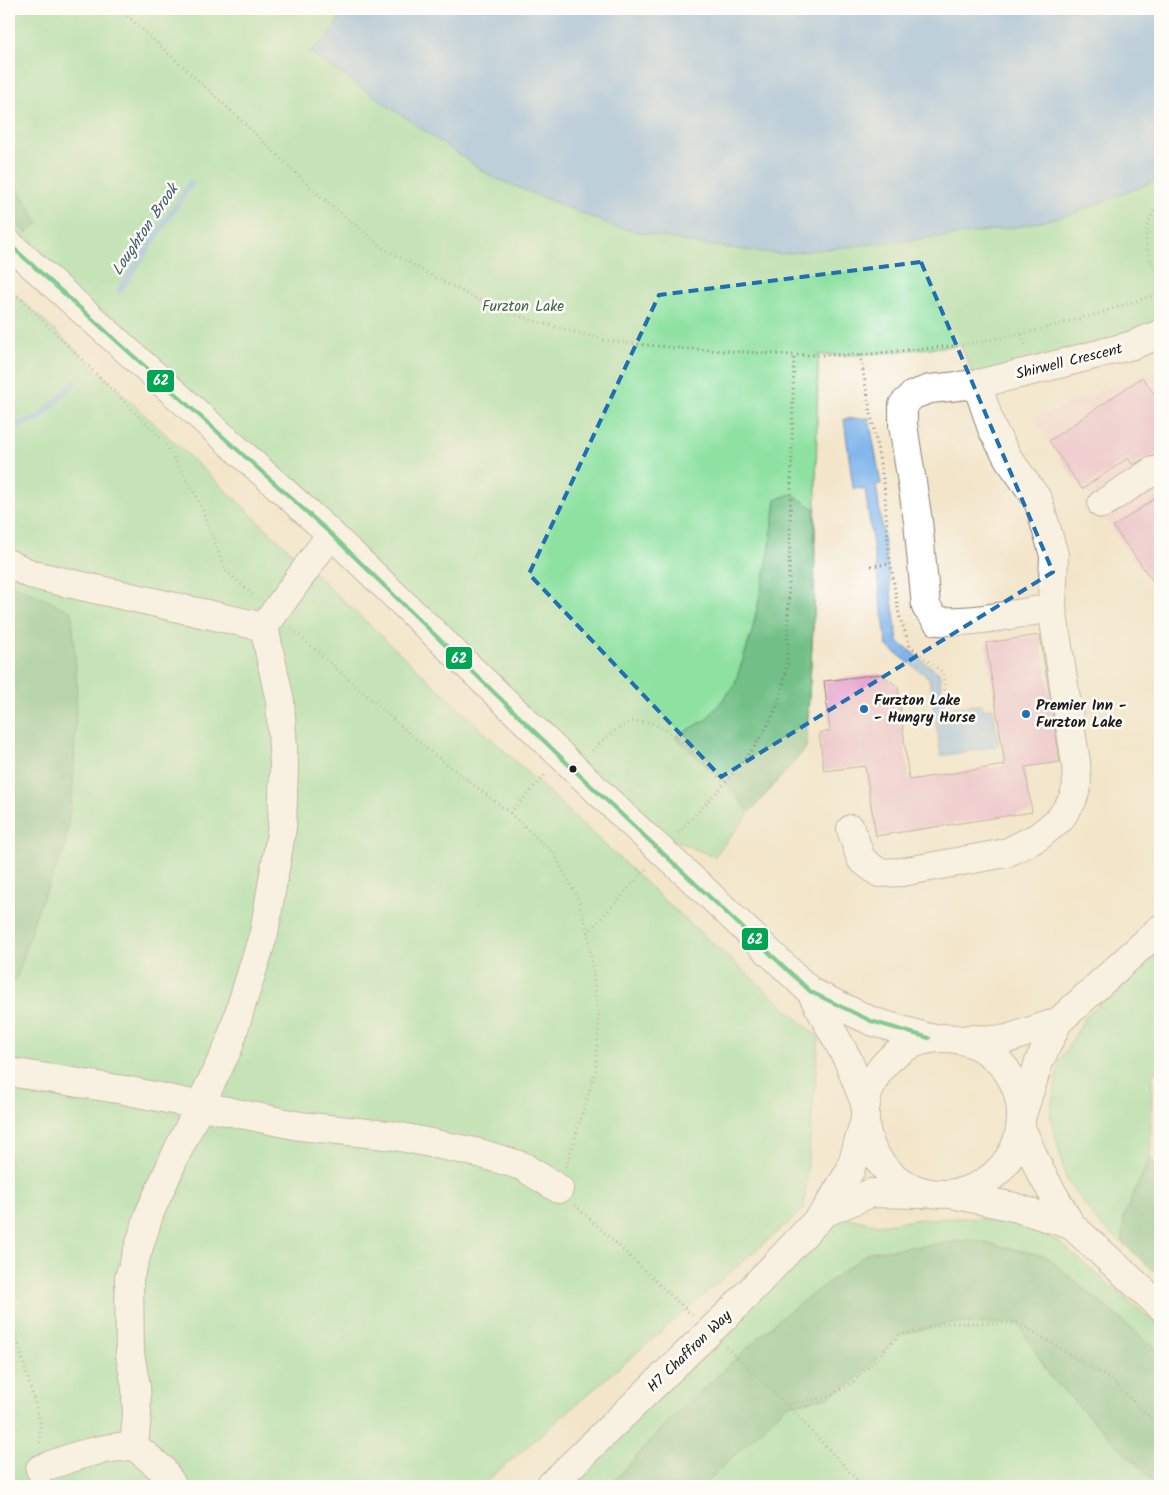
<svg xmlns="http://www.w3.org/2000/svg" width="1169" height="1495" font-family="Kalam,sans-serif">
  <rect width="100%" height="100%" fill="#fdfcf7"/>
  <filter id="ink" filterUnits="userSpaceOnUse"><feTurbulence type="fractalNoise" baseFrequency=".02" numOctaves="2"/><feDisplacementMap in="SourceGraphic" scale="10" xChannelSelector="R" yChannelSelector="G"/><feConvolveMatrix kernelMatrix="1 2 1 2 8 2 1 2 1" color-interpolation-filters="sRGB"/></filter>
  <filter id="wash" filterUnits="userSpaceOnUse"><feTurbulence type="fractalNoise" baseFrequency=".0096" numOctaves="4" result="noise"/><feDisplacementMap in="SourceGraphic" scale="20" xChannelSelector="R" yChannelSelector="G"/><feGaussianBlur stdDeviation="1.12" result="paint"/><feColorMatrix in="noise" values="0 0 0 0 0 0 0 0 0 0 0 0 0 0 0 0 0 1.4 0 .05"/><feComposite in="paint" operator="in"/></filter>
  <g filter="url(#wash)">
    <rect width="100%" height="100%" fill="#f3e5ca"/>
    <!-- built -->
    <polygon fill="#f6cfd8" points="1160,367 1160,597 1034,418"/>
    <!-- green -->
    <g fill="#8ee1a1" stroke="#557e5e">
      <polygon points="9,9 1160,9 1160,334 977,384 961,345 860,355 818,355 814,611 806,748 750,812 714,857 628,820 9,244"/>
      <polygon points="9,288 665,901 819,1038 804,1209 481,1486 9,1486"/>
      <polygon points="1160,949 1160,1066 1152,1075 1150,1157 1124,1216 1123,1243 1098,1223 1066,1179 1050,1114 1060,1060 1086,1016"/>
      <polygon points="824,1213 879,1225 920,1219 957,1218 996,1219 1029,1224 1061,1244 1160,1327 1160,1352 1045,1256 970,1240 780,1318 672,1418 609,1486 550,1486"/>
      <polygon points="948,1323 1019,1323 1051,1378 1158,1486 702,1486 787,1405 828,1397 852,1383 900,1335"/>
    </g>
    <!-- forest -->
    <g fill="#72bf87" stroke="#476e52">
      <polygon points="9,174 39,223 26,233 9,217"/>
      <polygon points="791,494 815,509 814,611 806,748 750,812 724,782 675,737 706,720 734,686 752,632 769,553 776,499"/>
      <polygon points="9,584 32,593 72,612 77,686 73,786 65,848 37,911 17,977 9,988"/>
      <polygon points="1150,1157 1160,1169 1160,1277 1123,1243 1124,1216"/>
      <polygon points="970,1240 1045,1256 1160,1352 1160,1486 1158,1486 1051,1378 1018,1323 948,1323 900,1335 852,1383 828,1397 787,1405 702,1486 609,1486 672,1418 780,1318 869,1252"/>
    </g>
    <!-- water -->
    <g fill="#7db3ec" stroke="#4c6884">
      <path d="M338,9H1160V177L1150,183L1072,214L1022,226L959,235L780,254L696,244L616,227L490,176L310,52C328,38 333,34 341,12Z"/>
      <polygon points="869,418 881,484 876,485 898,642 939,673 945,709 982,704 983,709 993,708 999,746 941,756 929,678 887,646 865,489 853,488 844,419"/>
    </g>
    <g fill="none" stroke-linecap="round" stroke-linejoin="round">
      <!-- stream -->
      <g stroke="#7db3ec" stroke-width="6">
        <polyline points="120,290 191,183"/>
        <polyline points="9,427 39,418 73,384"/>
      </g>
    </g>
    <g id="blocks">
      <!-- building -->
      <g fill="#e9a7d0">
        <polygon points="1142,377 1160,402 1160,452 1155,456 1145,458 1133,465 1128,458 1082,489 1049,441"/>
        <polygon points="1160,495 1160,590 1113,527"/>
        <polygon points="1040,635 1060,762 1025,767 1032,812 876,836 865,766 824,771 819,733 830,731 824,681 881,674 898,687 909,780 1005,765 986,643"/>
      </g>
    </g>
  </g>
  <g filter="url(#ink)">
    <use href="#blocks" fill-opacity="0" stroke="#888073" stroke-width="1"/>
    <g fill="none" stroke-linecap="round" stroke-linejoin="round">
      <!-- minor casing -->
      <g stroke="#888073" stroke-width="30">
        <g id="minor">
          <polyline points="9,244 331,534 628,820"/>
          <polyline points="1102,504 1153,471 1160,474"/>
          <polyline points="9,564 33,575 264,627 331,534"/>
          <path d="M1052,608C1014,614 975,623 937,621L926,607L918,521L903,425V405L913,395L930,389L977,384L1032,371L1133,345L1160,334"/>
          <polyline points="851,829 861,859 879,873 902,872 1006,853 1038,837 1060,819 1072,801 1077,786 1076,763 1052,608 1054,555 1038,500 1008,458 992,429 977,384"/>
          <polyline points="700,886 811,992 871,1021 929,1038"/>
          <polyline points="811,992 848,1060 865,1103"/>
          <circle cx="943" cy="1116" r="78"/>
          <polyline points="968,1039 1004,1040 1058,1022"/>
          <polyline points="9,1072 124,1090 300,1126 396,1136 479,1153 522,1166 559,1189"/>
          <polyline points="1022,1115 1039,1062 1058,1022 1160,929"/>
          <polyline points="1021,1128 1040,1171 1071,1225 1160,1306"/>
          <polyline points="952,1194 1014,1207 1071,1225"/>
          <polyline points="824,1213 871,1193 922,1194"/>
          <polyline points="734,1308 824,1213 850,1171 864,1123"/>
          <polyline points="134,1446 162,1469 173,1486"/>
          <path d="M40,1469C72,1457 99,1447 134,1446L137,1415L136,1387L130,1354L129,1278L150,1212L177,1152L228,1048L264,933L282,827L284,765L280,701L264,627"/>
          <polyline points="550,1486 681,1359"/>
        </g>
      </g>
      <!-- path -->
      <g stroke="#888073" stroke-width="3" stroke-dasharray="1 4" stroke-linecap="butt">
        <polyline points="120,9 226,106 321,197 382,247 432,276 473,297 530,320 609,341 676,348 794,355 860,355 961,345 1022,334 1097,314 1160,293"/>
        <path d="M1160,203C1140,227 1143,252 1160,277"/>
        <polyline points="9,291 20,298 163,440 197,497 226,571 255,597"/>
        <polyline points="1022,334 1026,348"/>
        <polyline points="860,355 884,484 889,553 899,615 910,646 943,673 946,702 928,704"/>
        <polyline points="871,566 890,564"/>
        <polyline points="292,629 427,749 510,813 554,854 577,896 588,933 599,1020 596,1069 566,1167"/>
        <path d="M592,751C603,741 615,728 629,723C661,711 703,762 724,782"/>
        <polyline points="510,813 547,773"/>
        <path d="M678,833C711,797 750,761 772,717C780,701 784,683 787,665L794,355"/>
        <polyline points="588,933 647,868"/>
        <polyline points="575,1205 693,1316"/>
        <polyline points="9,1311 40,1422 40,1443"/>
        <polyline points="726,1347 787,1405 863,1486"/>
        <polyline points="788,1404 828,1397 852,1383 900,1335 948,1323 1019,1323 1113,1381 1160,1428"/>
      </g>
      <!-- minor -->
      <use href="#minor" stroke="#fff" stroke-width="28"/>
      <!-- minor-bridge casing -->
      <g stroke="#888073" stroke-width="30" stroke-linecap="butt">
        <g id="minor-bridge">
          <polyline points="628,820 700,886"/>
          <polyline points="681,1359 734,1308"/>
        </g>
      </g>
      <!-- minor-bridge -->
      <use href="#minor-bridge" stroke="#fff" stroke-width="28"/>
      <!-- bus-1 casing -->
      <g stroke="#fdfcf7" stroke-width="8">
        <polyline id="bus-1" points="9,244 331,534 574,770 811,992 871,1021 929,1038"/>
      </g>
      <!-- bus-1 -->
      <use href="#bus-1" stroke="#00a651" stroke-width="4"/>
    </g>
  </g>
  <!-- marked area -->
  <path d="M0 0H1169V1495H0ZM921,262L1053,572L721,777L529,574L659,295Z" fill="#f3e5ca" fill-opacity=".55" fill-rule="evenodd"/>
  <path fill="none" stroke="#1f6fb2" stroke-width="4" stroke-dasharray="10 6" stroke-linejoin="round" d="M921,262L1053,572L721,777L529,574L659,295Z"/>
  <!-- markers -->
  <g fill="#1f6fb2" stroke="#fdfcf7" stroke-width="2">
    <circle cx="864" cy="709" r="5"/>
    <circle cx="1026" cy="714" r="5"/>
  </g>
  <circle fill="#1c1c1c" stroke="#fdfcf7" stroke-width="2" cx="573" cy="769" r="4.5"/>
  <g text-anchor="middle" stroke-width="5" stroke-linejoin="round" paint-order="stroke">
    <!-- park labels -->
    <g font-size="15" fill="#44614b" stroke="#fdfcf7">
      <text x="523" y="311">Furzton Lake</text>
    </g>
    <!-- street labels -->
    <g font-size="15" fill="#1c1c1c" stroke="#fdfcf7">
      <text transform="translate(1069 361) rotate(-14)" y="5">Shirwell Crescent</text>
      <text transform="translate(689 1351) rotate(-44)" y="5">H7 Chaffron Way</text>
    </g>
    <!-- poi labels -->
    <g font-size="15" font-weight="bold" fill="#1c1c1c" stroke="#fdfcf7" text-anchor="start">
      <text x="874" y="705">Furzton Lake<tspan x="874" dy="17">- Hungry Horse</tspan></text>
      <text x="1036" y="710">Premier Inn -<tspan x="1036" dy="17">Furzton Lake</tspan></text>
    </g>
    <!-- water labels -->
    <g font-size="16" font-style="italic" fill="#43586f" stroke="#fdfcf7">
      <text transform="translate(144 229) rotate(-56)" y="6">Loughton Brook</text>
    </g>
  </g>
  <g stroke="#fdfcf7" stroke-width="2">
    <rect x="146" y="369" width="29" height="24" rx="5" fill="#00a651"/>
    <rect x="445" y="646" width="28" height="24" rx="5" fill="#00a651"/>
    <rect x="741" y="927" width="28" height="24" rx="5" fill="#00a651"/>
  </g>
  <g font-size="14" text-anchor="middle" font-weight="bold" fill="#fff">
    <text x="161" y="385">62</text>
    <text x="459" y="663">62</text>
    <text x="755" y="944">62</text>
  </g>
  <!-- margin -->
  <rect width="1169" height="1495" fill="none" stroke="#fdfcf7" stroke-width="30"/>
</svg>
